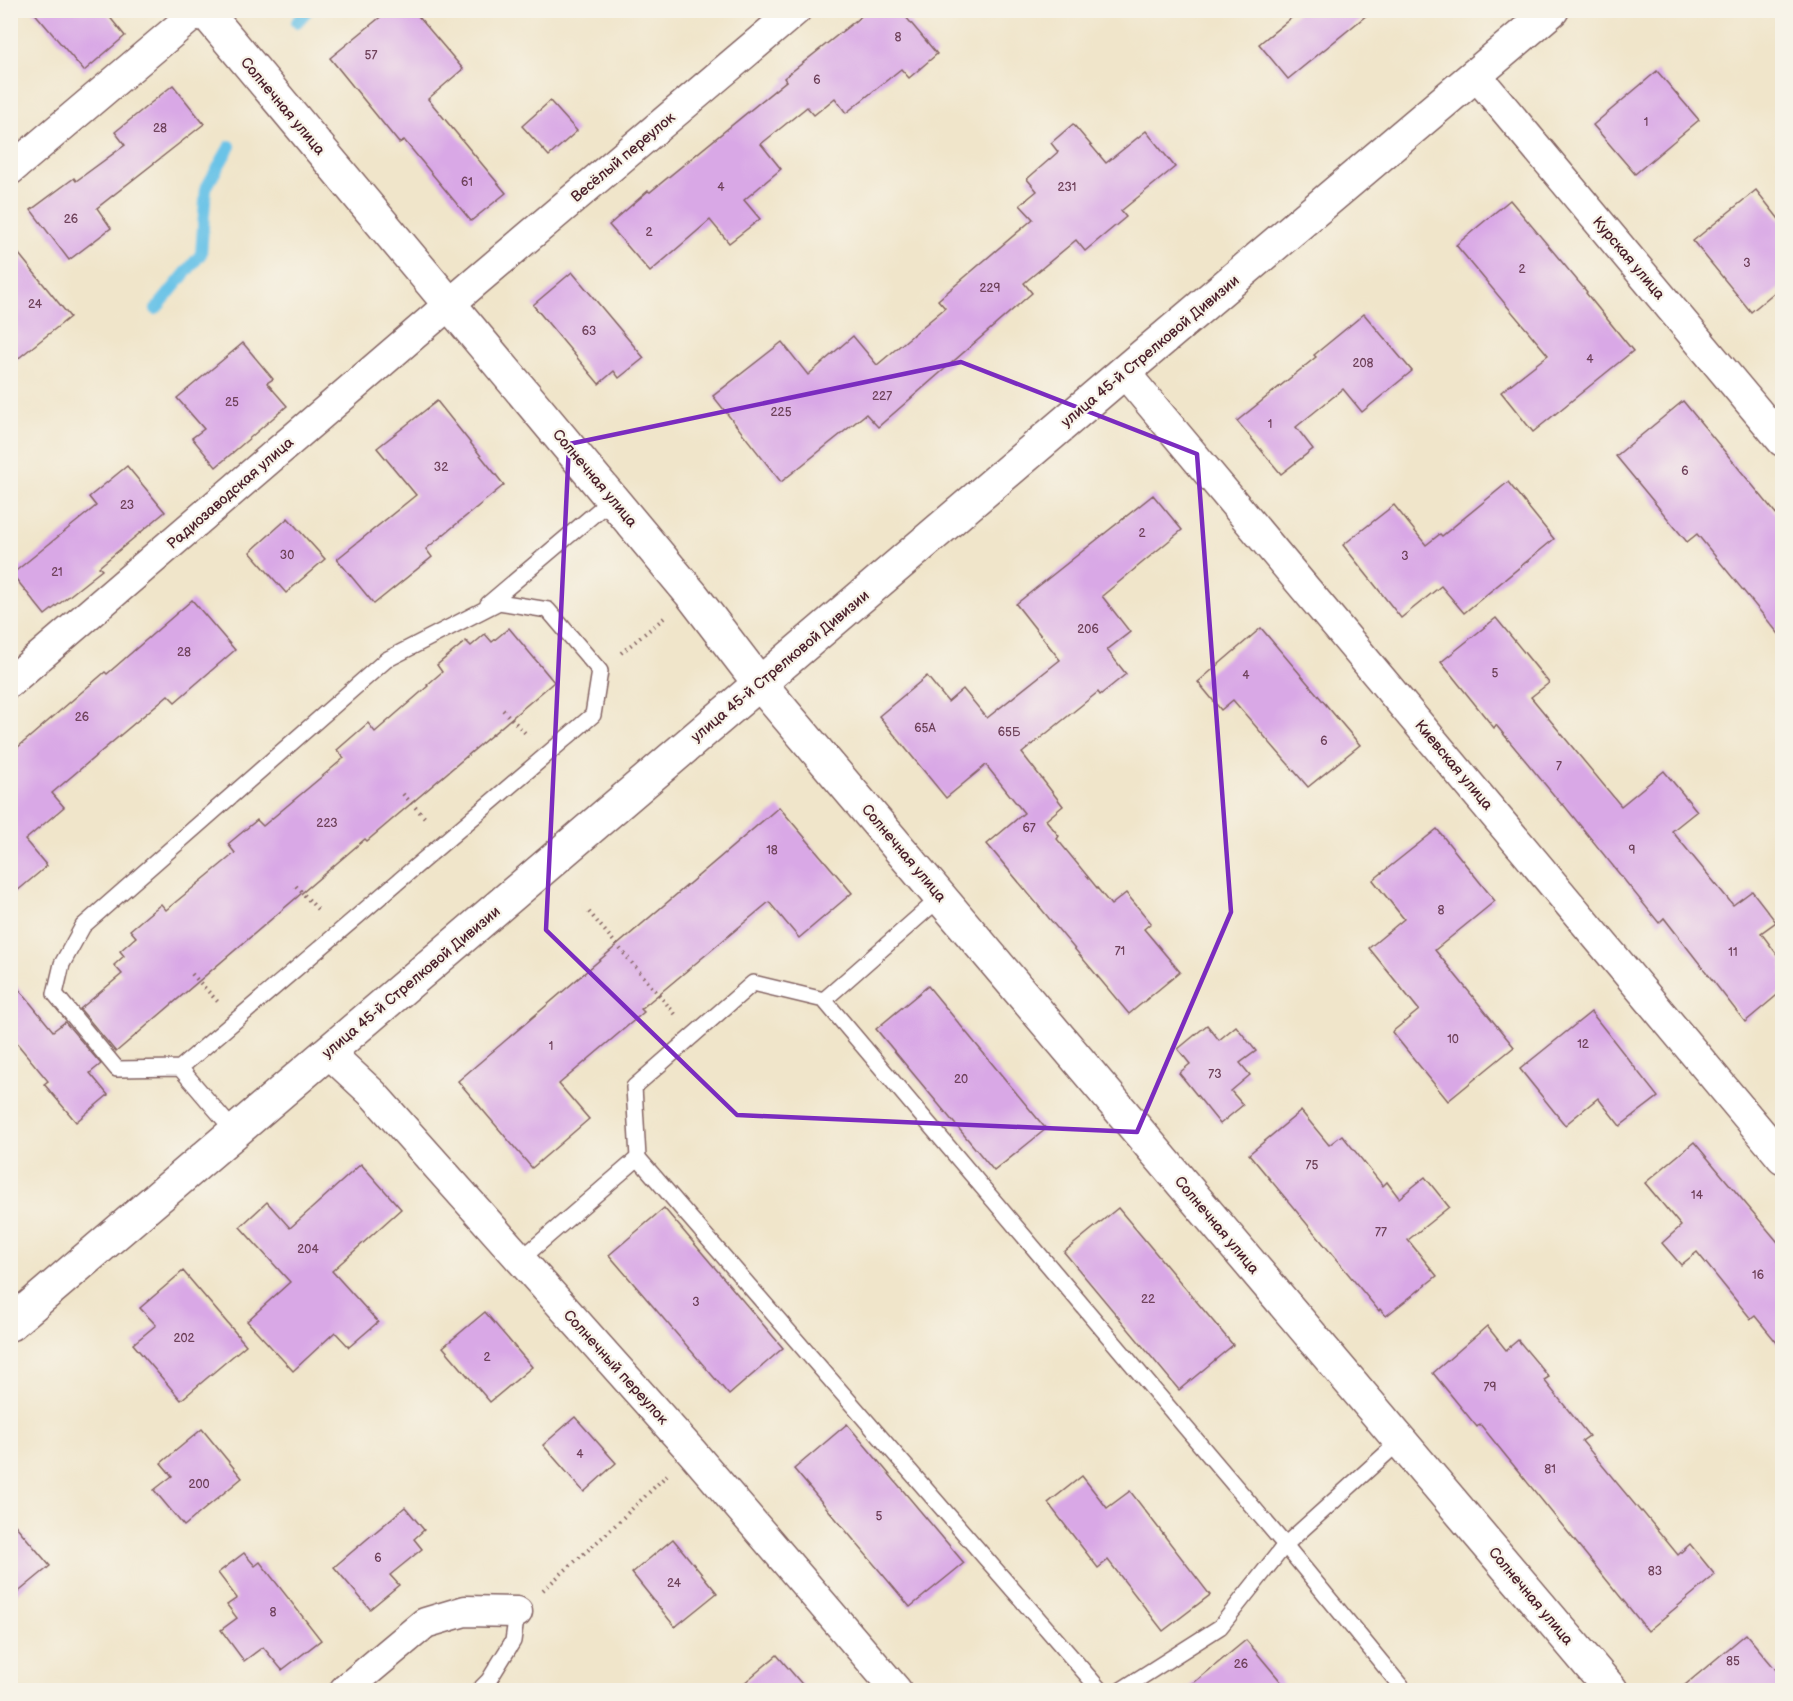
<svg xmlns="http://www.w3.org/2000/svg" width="1793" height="1701" font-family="'Balsamiq Sans',sans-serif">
  <rect width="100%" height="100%" fill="#f7f3e8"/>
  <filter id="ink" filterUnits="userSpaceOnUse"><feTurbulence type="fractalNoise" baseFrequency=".0167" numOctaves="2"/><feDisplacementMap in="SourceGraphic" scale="12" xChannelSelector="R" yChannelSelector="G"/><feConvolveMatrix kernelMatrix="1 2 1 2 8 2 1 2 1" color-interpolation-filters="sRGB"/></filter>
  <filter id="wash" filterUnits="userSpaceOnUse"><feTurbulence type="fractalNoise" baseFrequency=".008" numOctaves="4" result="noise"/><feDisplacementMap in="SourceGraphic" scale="24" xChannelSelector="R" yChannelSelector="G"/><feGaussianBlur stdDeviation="1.35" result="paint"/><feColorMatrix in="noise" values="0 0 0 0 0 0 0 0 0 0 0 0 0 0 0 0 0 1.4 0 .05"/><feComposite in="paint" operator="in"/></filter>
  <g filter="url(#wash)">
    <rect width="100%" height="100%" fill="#f0e5ca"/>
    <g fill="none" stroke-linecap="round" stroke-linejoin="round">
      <!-- stream -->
      <g stroke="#6ac3e7" stroke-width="12">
        <polyline points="297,22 308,10"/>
        <polyline points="156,309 201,254 206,188 230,146"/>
      </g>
    </g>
    <g id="blocks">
      <!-- building -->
      <g fill="#d9a8e6">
        <polygon points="32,10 104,10 125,36 84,71"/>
        <polygon points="389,10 413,10 463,69 428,99 506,193 471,221 404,140 399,143 330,58"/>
        <polygon points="869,10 900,10 937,54 909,78 901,69 846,113 835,98 814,115 807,107 761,144 781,169 744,200 760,219 729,243 710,220 650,272 609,225 648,191 650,192 786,81 784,78"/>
        <polygon points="1301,10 1373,10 1288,79 1259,44"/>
        <polygon points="1657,71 1699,120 1635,174 1593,125"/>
        <polygon points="173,85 204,124 97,208 111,228 69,260 31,210 74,178 76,181 125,145 115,132"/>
        <polygon points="550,101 577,131 549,156 522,126"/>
        <polygon points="1073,124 1106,163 1146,131 1175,167 1121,211 1126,217 1085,251 1076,240 1024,283 1032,293 878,427 866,414 781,482 713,396 782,342 808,375 853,336 877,365 945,308 938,300 1033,219 1020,205 1037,191 1027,179 1058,152 1051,143"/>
        <polygon points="1756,190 1782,223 1782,286 1751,312 1693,241"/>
        <polygon points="1510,200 1587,292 1586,293 1633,351 1533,432 1501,392 1548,355 1456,245"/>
        <polygon points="10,243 70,317 10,365"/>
        <polygon points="572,272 644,358 619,378 614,371 599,384 533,305"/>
        <polygon points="1364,314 1412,371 1362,412 1343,389 1296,427 1313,449 1281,474 1237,421 1316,357 1314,355"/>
        <polygon points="243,343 273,379 267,383 287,406 216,467 192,438 204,429 177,398"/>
        <polygon points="437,401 504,485 426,549 432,557 374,604 337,559 416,495 377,448"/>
        <polygon points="1683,401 1782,521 1782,638 1697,534 1687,542 1616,456"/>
        <polygon points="127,466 165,512 99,567 102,570 45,615 12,574 96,506 89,497"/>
        <polygon points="1508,482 1554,539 1464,613 1441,586 1401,618 1343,545 1394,505 1426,545 1440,534 1442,536"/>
        <polygon points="1153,495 1182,530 1102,596 1130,632 1107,650 1126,674 1100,695 1098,692 1022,753 1063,806 1046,820 1059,836 1057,839 1111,905 1126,893 1151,923 1144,929 1180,972 1129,1014 987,844 1024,813 986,765 946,798 879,716 927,676 948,702 963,689 987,718 1060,660 1016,604"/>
        <polygon points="288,518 325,559 286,593 250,552"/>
        <polygon points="192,600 235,650 175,702 168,695 52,793 64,807 25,840 47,866 10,897 10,754 105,672 107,674"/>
        <polygon points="1496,618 1549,683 1531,697 1621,806 1664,771 1697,811 1672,831 1733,905 1752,891 1776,922 1761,933 1782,961 1782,991 1745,1022 1664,918 1659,923 1563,804 1562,805 1496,725 1494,728 1441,662"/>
        <polygon points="509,628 554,682 367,841 365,839 116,1052 80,1009 122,974 114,965 124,956 120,951 136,937 130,930 161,904 166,910 235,853 228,844 257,820 263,826 344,758 337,750 368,723 375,732 428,686 427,685 442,672 437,665 466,641 471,646 485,634 492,642"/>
        <polygon points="1261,628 1360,745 1308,787 1233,700 1221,710 1198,682"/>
        <polygon points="779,807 852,893 799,938 769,902 641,1009 644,1012 559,1084 589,1119 532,1168 458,1081"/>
        <polygon points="1437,829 1495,901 1435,950 1514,1047 1448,1101 1392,1032 1419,1010 1369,948 1404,919 1373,880"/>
        <polygon points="10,978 53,1031 65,1022 101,1064 90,1073 108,1095 76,1122 44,1084 48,1081 10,1035"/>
        <polygon points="928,986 1046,1129 994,1171 876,1029"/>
        <polygon points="1591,1012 1658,1097 1620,1126 1598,1098 1565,1125 1520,1069"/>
        <polygon points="1207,1025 1219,1040 1236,1026 1256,1051 1240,1063 1250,1075 1231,1091 1243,1105 1220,1124 1179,1073 1190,1064 1178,1049"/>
        <polygon points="1301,1111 1329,1145 1342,1135 1383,1186 1387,1182 1399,1198 1425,1177 1449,1207 1408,1240 1437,1276 1386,1316 1380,1309 1379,1311 1249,1154"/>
        <polygon points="1694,1142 1782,1247 1782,1349 1755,1316 1751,1319 1697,1252 1681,1265 1662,1243 1681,1226 1645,1183"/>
        <polygon points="361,1164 401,1209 332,1271 378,1322 349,1347 335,1332 293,1371 247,1321 290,1282 240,1227 267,1202 290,1228"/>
        <polygon points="664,1208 783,1348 729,1395 609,1255"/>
        <polygon points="1118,1208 1233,1345 1179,1390 1064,1252"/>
        <polygon points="183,1271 246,1345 181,1400 133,1344 156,1325 140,1308"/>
        <polygon points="485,1312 532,1367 490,1402 443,1347"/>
        <polygon points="1487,1326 1506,1350 1518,1340 1549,1377 1544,1380 1589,1436 1582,1441 1641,1512 1642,1511 1678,1555 1690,1544 1715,1575 1648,1631 1480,1424 1477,1427 1433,1373"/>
        <polygon points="575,1417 616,1463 584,1492 543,1445"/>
        <polygon points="847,1424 964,1563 910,1607 794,1469"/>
        <polygon points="202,1429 242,1478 184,1526 154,1490 172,1476 161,1463"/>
        <polygon points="1082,1476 1107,1508 1130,1491 1210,1595 1163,1631 1108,1560 1098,1568 1048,1503"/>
        <polygon points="405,1507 424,1530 414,1539 422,1549 390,1575 399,1585 370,1609 334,1567"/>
        <polygon points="10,1519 50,1566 10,1599"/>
        <polygon points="673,1539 717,1593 675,1627 632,1573"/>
        <polygon points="244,1553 255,1566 260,1562 321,1640 282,1670 263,1647 244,1661 221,1630 237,1618 227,1605 237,1598 218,1573"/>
        <polygon points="1746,1634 1782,1677 1782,1690 1679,1690"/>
        <polygon points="1246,1640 1288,1690 1185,1690"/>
        <polygon points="777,1655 807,1690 736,1690"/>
      </g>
    </g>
  </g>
  <g filter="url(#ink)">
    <use href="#blocks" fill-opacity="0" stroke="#846463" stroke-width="1.5"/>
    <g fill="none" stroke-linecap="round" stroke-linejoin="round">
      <!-- lane casing -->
      <g stroke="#846463" stroke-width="18">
        <g id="lane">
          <polyline points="488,604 612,499"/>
          <polyline points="824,1000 941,897"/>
          <polyline points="180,1068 117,1069 55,994 62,964 83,926 386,660 499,602 548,610 600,671 593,715 180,1068 234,1131"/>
          <polyline points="520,1260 638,1158"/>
          <polyline points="479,1690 489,1680 513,1641 517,1612"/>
          <polyline points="1100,1690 638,1158 634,1087 753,983 824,1000 1285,1545 1404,1690"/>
          <polyline points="1121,1690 1220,1627 1285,1545 1400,1441"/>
        </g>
      </g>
      <!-- street casing -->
      <g stroke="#846463" stroke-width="33">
        <g id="street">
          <polyline points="1476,75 1782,441"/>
          <polyline points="10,170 199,10"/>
          <polyline points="1124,372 1782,1158"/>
          <polyline points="10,682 473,284 796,10"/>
          <polyline points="328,1052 373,1094 692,1452 896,1690"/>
          <polyline points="345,1690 425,1623 465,1611 517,1612"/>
        </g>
      </g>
      <!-- secondary casing -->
      <g stroke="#846463" stroke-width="36">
        <g id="secondary">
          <polyline points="204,10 692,595 760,684 1611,1690"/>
          <polyline points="10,1324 1124,372 1552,10"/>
        </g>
      </g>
      <!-- path -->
      <g stroke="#846463" stroke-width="4" stroke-dasharray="1.5 4.5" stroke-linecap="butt">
        <polyline points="621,653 664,618"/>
        <polyline points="503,710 528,736"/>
        <polyline points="403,794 427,820"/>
        <polyline points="296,886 320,912"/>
        <polyline points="589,912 676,1015"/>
        <polyline points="192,974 218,1002"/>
        <polyline points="543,1590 606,1534 667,1475"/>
      </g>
      <!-- lane -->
      <use href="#lane" stroke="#fff" stroke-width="15"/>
      <!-- street -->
      <use href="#street" stroke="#fff" stroke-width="30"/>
      <!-- secondary -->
      <use href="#secondary" stroke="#fff" stroke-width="33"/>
    </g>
  </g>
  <!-- marked area -->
  <path fill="none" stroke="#7b2cbf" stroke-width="4.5" stroke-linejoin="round" d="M961,362L1197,454L1231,912L1137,1132L737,1115L546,930L569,444Z"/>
  <g text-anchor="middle" stroke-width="4.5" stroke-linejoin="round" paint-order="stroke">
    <!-- number labels -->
    <g font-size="12" fill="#6e415a">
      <text x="898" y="41">8</text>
      <text x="371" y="59">57</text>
      <text x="817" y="84">6</text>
      <text x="1646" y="126">1</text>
      <text x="160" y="132">28</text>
      <text x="467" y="186">61</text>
      <text x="721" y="191">4</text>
      <text x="1067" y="191">231</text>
      <text x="71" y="223">26</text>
      <text x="649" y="236">2</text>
      <text x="1747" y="267">3</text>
      <text x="1522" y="273">2</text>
      <text x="990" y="292">229</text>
      <text x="35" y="308">24</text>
      <text x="589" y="335">63</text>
      <text x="1590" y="363">4</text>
      <text x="1363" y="367">208</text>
      <text x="882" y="400">227</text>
      <text x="232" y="406">25</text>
      <text x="781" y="416">225</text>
      <text x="1270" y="428">1</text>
      <text x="441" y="471">32</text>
      <text x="1685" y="475">6</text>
      <text x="127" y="509">23</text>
      <text x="1142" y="537">2</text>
      <text x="287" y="559">30</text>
      <text x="1405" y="560">3</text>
      <text x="57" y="576">21</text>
      <text x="1088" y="633">206</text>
      <text x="184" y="656">28</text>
      <text x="1495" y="677">5</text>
      <text x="1246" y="679">4</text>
      <text x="82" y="721">26</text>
      <text x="925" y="732">65А</text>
      <text x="1009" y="736">65Б</text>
      <text x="1324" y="745">6</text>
      <text x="1559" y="770">7</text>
      <text x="327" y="827">223</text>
      <text x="1029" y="832">67</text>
      <text x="772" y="854">18</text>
      <text x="1632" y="854">9</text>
      <text x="1441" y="914">8</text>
      <text x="1120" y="955">71</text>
      <text x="1733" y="956">11</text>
      <text x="1453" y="1043">10</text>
      <text x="1583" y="1048">12</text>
      <text x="551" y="1050">1</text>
      <text x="1215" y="1078">73</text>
      <text x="961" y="1083">20</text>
      <text x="1312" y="1169">75</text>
      <text x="1697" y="1199">14</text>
      <text x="1381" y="1236">77</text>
      <text x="308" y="1253">204</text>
      <text x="1758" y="1279">16</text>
      <text x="1148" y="1303">22</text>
      <text x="696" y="1306">3</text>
      <text x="184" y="1342">202</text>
      <text x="487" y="1361">2</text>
      <text x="1490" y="1391">79</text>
      <text x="580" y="1458">4</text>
      <text x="1550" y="1473">81</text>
      <text x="199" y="1488">200</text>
      <text x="879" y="1520">5</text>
      <text x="378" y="1562">6</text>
      <text x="1655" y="1575">83</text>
      <text x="674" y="1587">24</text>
      <text x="273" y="1616">8</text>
      <text x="1733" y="1665">85</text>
      <text x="1241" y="1668">26</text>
    </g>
    <!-- street labels -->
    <g font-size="15" fill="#4a1f2b" stroke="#f7f3e8">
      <text transform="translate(283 106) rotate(50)" y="5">Солнечная улица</text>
      <text transform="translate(623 157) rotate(-40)" y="5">Весёлый переулок</text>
      <text transform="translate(1629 258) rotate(50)" y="5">Курская улица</text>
      <text transform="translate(1150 351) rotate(-40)" y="5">улица 45-й Стрелковой Дивизии</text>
      <text transform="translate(595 478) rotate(50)" y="5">Солнечная улица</text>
      <text transform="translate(230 493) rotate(-41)" y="5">Радиозаводская улица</text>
      <text transform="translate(780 666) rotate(-40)" y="5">улица 45-й Стрелковой Дивизии</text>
      <text transform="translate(1454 765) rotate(50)" y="5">Киевская улица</text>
      <text transform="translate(904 853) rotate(50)" y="5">Солнечная улица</text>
      <text transform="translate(411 982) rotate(-40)" y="5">улица 45-й Стрелковой Дивизии</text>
      <text transform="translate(1217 1225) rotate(50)" y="5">Солнечная улица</text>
      <text transform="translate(616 1367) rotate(48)" y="5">Солнечный переулок</text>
      <text transform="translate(1531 1596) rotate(50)" y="5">Солнечная улица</text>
    </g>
  </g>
  <!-- margin -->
  <rect width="1793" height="1701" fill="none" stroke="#f7f3e8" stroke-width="36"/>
</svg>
